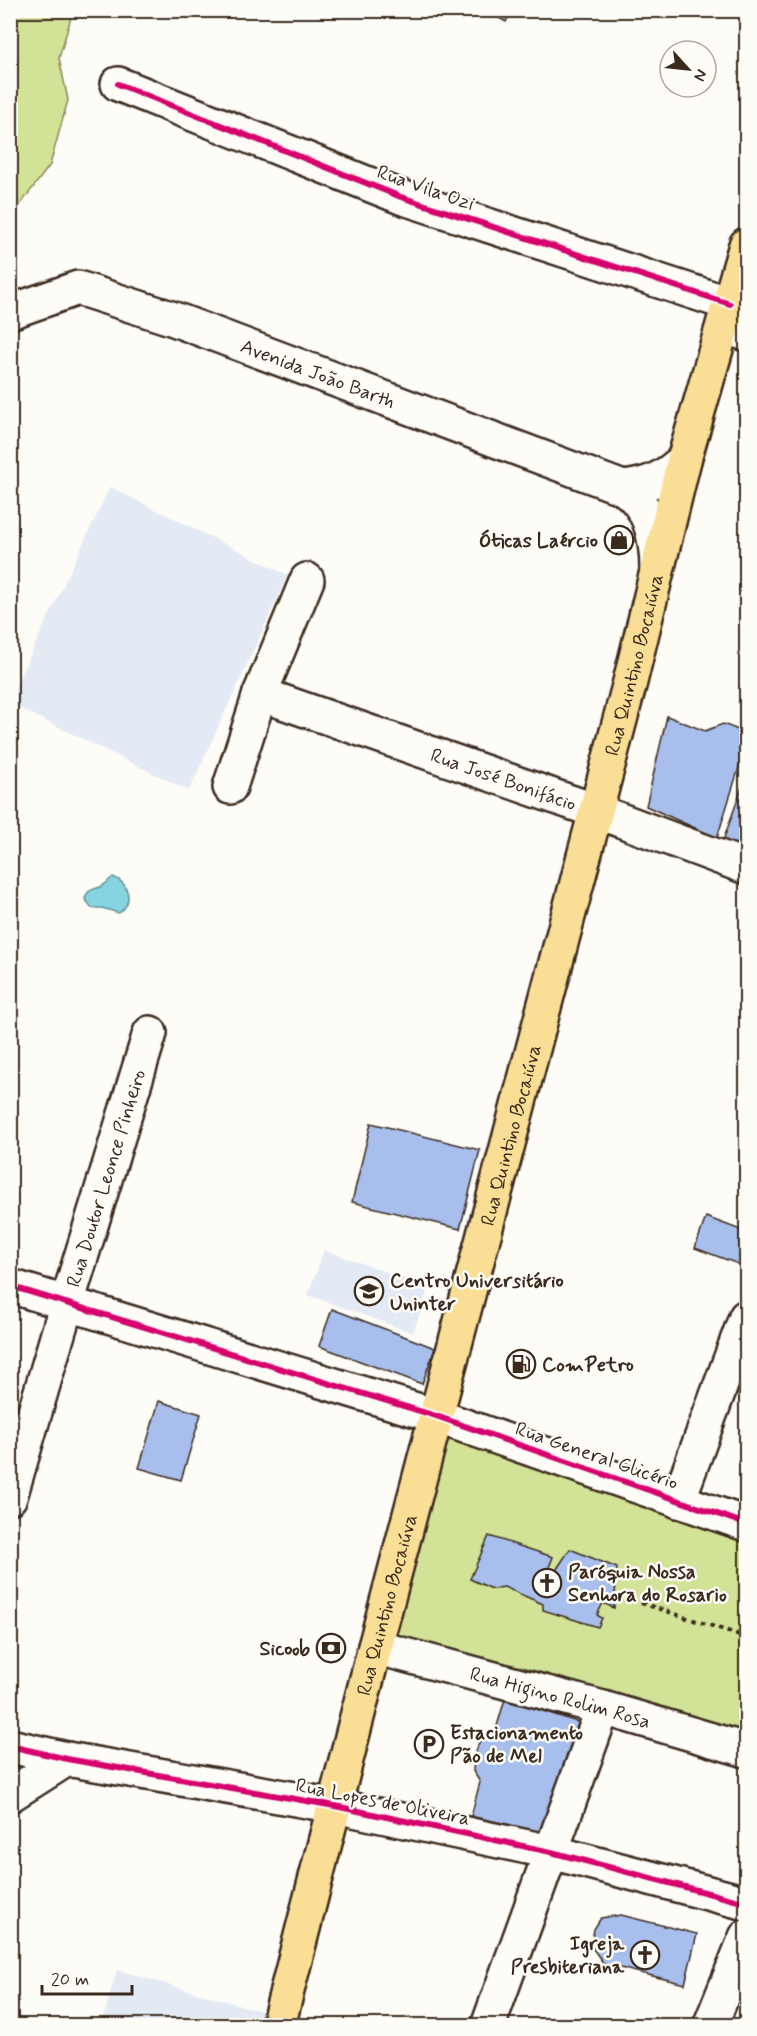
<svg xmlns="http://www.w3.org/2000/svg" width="757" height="2036" font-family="Mynerve,sans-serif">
  <rect width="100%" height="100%" fill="#fdfcf7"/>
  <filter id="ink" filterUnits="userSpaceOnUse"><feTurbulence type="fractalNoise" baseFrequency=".0167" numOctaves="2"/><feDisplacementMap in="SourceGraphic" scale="12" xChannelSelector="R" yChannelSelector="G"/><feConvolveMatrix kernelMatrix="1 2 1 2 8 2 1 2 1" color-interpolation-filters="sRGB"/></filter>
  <g filter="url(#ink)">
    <!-- built -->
    <g fill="#e4eaf4">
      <polygon points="110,487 288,575 189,791 11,704 11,696"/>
      <polygon points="324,1250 429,1287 413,1333 308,1295"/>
      <polygon points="117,1970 268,2013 264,2025 101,2026"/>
    </g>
    <!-- green -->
    <g fill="#d2e296" stroke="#86865a" stroke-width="1.5">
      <polygon points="11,10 76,11 72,14 59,58 68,100 50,165 11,217"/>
      <polygon points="445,1436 746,1532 746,1747 388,1637"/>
    </g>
    <!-- water -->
    <path fill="#85d4e1" stroke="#679093" stroke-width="1.5" d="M113,877C129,883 134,902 119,913L102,908H92L85,899C88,886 97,891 105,884C108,882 110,879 113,877Z"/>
    <!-- building -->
    <g fill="#a8bfed" stroke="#3b2a1e" stroke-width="1.5">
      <polygon points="485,10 512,10 506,22"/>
      <polygon points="667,716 705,731 723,724 746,733 746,745 717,838 646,806"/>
      <polygon points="746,776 746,848 723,841"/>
      <polygon points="371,1123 480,1150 460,1229 352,1202"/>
      <polygon points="706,1217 746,1232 746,1267 695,1248"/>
      <polygon points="332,1309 435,1348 422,1384 319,1346"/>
      <polygon points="159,1401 201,1414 181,1480 139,1468"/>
      <polygon points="489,1536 553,1557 546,1575 551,1578 570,1549 617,1568 614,1608 603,1603 597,1615 602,1618 598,1627 543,1610 543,1604 504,1587 492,1589 470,1579"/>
      <polygon points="505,1699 590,1726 548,1845 468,1828 480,1782 473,1771 474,1758 479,1742 495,1733"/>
      <polygon points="621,1915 697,1934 685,1984 604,1964 591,1946 594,1929 601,1918"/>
    </g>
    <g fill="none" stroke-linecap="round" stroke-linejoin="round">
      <!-- street casing -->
      <g stroke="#3b2a1e" stroke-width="38">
        <g id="street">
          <polyline points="118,84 401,197 730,304"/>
          <polyline points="724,326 746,334"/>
          <path id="s1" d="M260,694L596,811L746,867"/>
          <polyline points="230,787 260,694 307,580"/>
          <polyline points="10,1286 436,1416 746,1524"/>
          <path id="s2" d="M10,1497L67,1303L150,1033"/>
          <polyline points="678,1501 746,1317"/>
          <path id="s3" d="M375,1647L603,1708L746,1750"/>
          <polyline points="10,1746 67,1759 335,1806 551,1852 746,1903"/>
          <polyline points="10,1795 67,1759"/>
          <polyline points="488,2026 603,1708"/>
          <polyline points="710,2026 746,1937"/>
        </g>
      </g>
      <!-- secondary casing -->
      <g stroke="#3b2a1e" stroke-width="38">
        <g id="secondary">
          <path id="s4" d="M10,312L78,288L174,319L623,488C650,505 657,540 657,570"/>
          <path d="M623,488C650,485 664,478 684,460"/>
        </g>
      </g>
      <!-- primary casing -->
      <g stroke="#3b2a1e" stroke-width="38">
        <g id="primary">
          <path id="s5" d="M278,2026L375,1647L630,682L684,460L746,245"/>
        </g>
      </g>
      <!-- path -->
      <g stroke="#3b2a1e" stroke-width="4" stroke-dasharray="4.5 4.5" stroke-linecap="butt">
        <polyline points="641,1603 743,1636"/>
        <path d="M746,1630C740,1642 740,1651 746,1663"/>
      </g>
      <!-- street -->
      <use href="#street" stroke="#fdfcf7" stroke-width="33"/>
      <!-- secondary -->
      <use href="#secondary" stroke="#fdfcf7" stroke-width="33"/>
      <!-- primary -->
      <use href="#primary" stroke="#fbde96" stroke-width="33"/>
      <!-- cycleway casing -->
      <g stroke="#fdfcf7" stroke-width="10">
        <g id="cycleway">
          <polyline points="118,84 401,197 730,304"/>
          <polyline points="10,1286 436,1416 746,1524"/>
          <polyline points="10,1746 67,1759 335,1806 551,1852 746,1903"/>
        </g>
      </g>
      <!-- cycleway -->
      <use href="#cycleway" stroke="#d6006c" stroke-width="6"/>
    </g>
  </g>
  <!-- icons -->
  <defs>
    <g id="shop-ring" transform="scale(1.5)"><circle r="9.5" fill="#fdfcf7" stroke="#3b2a1e" stroke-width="1.5"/><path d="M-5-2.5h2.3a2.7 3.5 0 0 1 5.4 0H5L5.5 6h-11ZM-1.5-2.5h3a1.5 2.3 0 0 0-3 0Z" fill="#3b2a1e"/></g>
    <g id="university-ring" transform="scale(1.5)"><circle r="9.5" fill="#fdfcf7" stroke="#3b2a1e" stroke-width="1.5"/><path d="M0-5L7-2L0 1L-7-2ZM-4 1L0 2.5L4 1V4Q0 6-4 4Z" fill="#3b2a1e"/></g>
    <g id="fuel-ring" transform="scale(1.5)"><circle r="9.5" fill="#fdfcf7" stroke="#3b2a1e" stroke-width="1.5"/><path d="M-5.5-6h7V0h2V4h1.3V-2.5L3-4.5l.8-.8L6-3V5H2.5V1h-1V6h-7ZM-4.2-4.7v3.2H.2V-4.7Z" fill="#3b2a1e"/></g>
    <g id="church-ring" transform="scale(1.5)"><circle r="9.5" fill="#fdfcf7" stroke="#3b2a1e" stroke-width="1.5"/><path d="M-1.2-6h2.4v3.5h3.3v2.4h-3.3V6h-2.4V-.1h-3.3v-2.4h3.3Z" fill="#3b2a1e"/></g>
    <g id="bank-ring" transform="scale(1.5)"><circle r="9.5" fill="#fdfcf7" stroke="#3b2a1e" stroke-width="1.5"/><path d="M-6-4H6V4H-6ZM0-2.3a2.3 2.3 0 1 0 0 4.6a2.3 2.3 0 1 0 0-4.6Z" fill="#3b2a1e"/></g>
    <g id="parking-ring" transform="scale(1.5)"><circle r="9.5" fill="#fdfcf7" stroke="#3b2a1e" stroke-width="1.5"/><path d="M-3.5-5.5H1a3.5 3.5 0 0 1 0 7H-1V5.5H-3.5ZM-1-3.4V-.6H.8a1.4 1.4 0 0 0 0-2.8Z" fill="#3b2a1e"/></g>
  </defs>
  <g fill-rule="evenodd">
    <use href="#shop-ring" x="619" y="540"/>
    <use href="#university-ring" x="369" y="1291"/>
    <use href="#fuel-ring" x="521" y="1364"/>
    <use href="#church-ring" x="547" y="1583"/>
    <use href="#bank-ring" x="331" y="1648"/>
    <use href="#parking-ring" x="429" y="1744"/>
    <use href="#church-ring" x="645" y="1955"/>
  </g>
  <g text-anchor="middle" stroke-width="5" stroke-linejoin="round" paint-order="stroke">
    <!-- street labels -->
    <g font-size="20" fill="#3b2a1e" stroke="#fdfcf7">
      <text transform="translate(426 187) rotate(19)" y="7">Rua Vila Ozi</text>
      <text dy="7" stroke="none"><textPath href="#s4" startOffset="327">Avenida João Barth</textPath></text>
      <text dy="7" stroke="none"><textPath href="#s5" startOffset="1407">Rua Quintino Bocaiúva</textPath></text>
      <text dy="7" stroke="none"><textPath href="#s1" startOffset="258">Rua José Bonifácio</textPath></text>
      <text dy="7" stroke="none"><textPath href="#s5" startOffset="921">Rua Quintino Bocaiúva</textPath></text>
      <text dy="7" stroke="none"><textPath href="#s2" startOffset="333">Rua Doutor Leonce Pinheiro</textPath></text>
      <text transform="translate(597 1455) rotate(19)" y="7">Rua General Glicério</text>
      <text dy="7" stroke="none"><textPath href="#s5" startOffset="435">Rua Quintino Bocaiúva</textPath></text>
      <text dy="7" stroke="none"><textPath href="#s3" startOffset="192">Rua Higino Rolim Rosa</textPath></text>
      <text transform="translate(383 1801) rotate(11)" y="7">Rua Lopes de Oliveira</text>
    </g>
    <!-- poi labels -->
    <g font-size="20" font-weight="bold" fill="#3b2a1e" stroke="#fdfcf7" text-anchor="start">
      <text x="598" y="547" text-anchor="end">Óticas Laércio</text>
      <text x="390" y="1287">Centro Universitário<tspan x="390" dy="23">Uninter</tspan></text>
      <text x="542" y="1371">ComPetro</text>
      <text x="568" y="1578">Paróquia Nossa<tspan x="568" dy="23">Senhora do Rosario</tspan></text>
      <text x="310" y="1655" text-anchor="end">Sicoob</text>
      <text x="450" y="1739">Estacionamento<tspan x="450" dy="23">Pão de Mel</tspan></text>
      <text x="624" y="1950" text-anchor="end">Igreja<tspan x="624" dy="23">Presbiteriana</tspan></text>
    </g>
  </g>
  <!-- margin -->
  <rect width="757" height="2036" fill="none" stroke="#fdfcf7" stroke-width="36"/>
  <rect x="18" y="18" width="721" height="2000" fill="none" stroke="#3b2a1e" stroke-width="2" filter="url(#ink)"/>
  <!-- north arrow -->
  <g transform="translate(688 69) rotate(117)"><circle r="28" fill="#fdfcf7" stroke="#afa8a0" stroke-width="1.5"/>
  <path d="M0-4.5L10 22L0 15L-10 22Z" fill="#3b2a1e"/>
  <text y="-9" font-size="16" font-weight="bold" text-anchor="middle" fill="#3b2a1e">N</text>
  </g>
  <!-- scale -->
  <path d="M42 1985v9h90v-9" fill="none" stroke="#3b2a1e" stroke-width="3"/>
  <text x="51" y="1985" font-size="18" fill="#3b2a1e" stroke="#fdfcf7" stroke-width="4.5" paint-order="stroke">20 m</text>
</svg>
